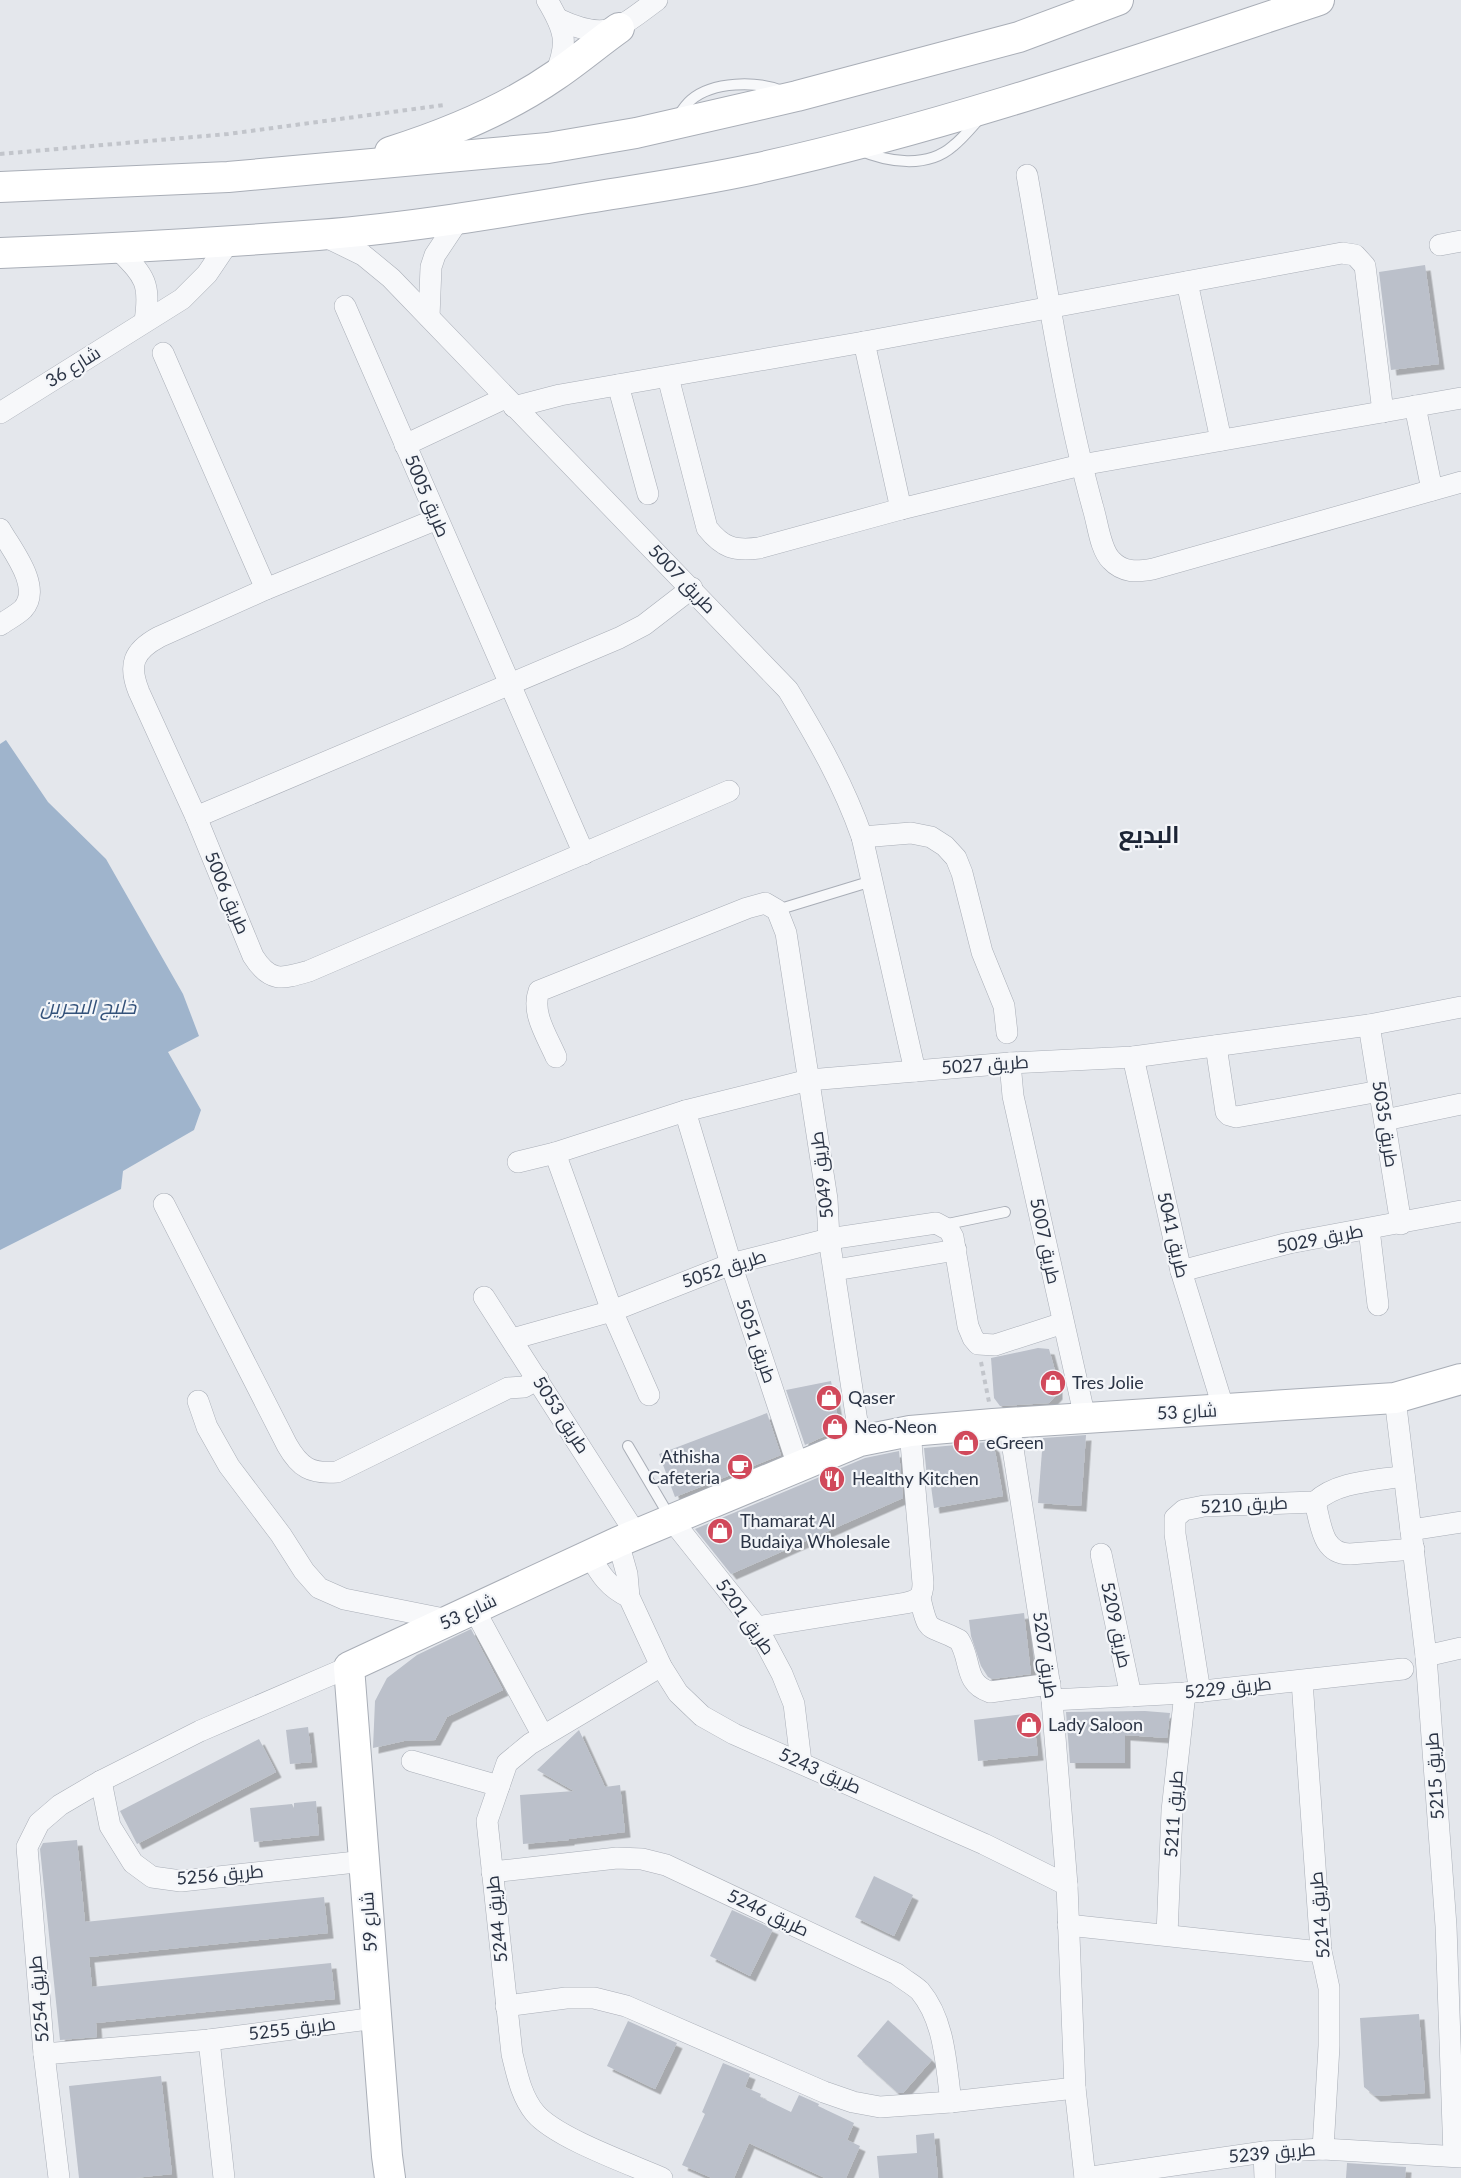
<svg xmlns="http://www.w3.org/2000/svg" width="1461" height="2178" font-family="Lato,Cairo,sans-serif">
  <defs>
    <filter id="shadow"><feDropShadow dx="5.5" dy="5.5" stdDeviation="0" flood-color="#0004"/></filter>
  </defs>
  <rect width="100%" height="100%" fill="#e4e7ec"/>
  <!-- water -->
  <polygon fill="#9fb4cc" points="6,740 48,802 106,859 183,994 199,1036 168,1052 201,1110 194,1130 123,1171 121,1189 0,1250 0,744"/>
  <!-- building -->
  <g fill="#bbc0ca" filter="url(#shadow)">
    <polygon points="1425,265 1439,364 1391,370 1379,272"/>
    <polygon points="1038,1348 1049,1349 1057,1378 1057,1394 1049,1403 1000,1406 994,1398 991,1358"/>
    <polygon points="831,1381 840,1429 805,1445 786,1390"/>
    <polygon points="767,1413 781,1455 675,1497 659,1454"/>
    <polygon points="1086,1435 1081,1506 1038,1503 1043,1438"/>
    <polygon points="988,1442 994,1447 996,1456 1003,1496 934,1508 931,1486 928,1487 924,1448"/>
    <polygon points="899,1451 903,1498 731,1574 695,1529 865,1458"/>
    <polygon points="1024,1613 1031,1674 992,1679 988,1677 981,1666 971,1636 969,1620"/>
    <polygon points="471,1629 503,1690 447,1717 435,1740 404,1741 373,1748 375,1701 387,1678 417,1655"/>
    <polygon points="1145,1711 1170,1713 1167,1738 1125,1735 1125,1763 1070,1763 1066,1712"/>
    <polygon points="1033,1713 1038,1755 978,1761 974,1720"/>
    <polygon points="308,1727 312,1762 290,1764 286,1730"/>
    <polygon points="579,1730 605,1787 620,1785 625,1832 569,1839 569,1840 523,1844 520,1795 574,1791 537,1770"/>
    <polygon points="259,1739 276,1772 137,1844 120,1811"/>
    <polygon points="316,1801 319,1835 254,1842 250,1808 292,1804 294,1808 294,1803"/>
    <polygon points="77,1840 85,1922 324,1897 328,1933 89,1957 92,1987 331,1963 335,1999 96,2023 97,2037 60,2040 40,1849 43,1843"/>
    <polygon points="874,1876 913,1895 894,1936 855,1917"/>
    <polygon points="732,1910 773,1929 750,1976 710,1956"/>
    <polygon points="1419,2014 1425,2093 1375,2096 1364,2087 1360,2018"/>
    <polygon points="888,2020 932,2060 903,2093 898,2093 857,2056"/>
    <polygon points="628,2021 677,2043 655,2089 607,2066"/>
    <polygon points="723,2063 750,2074 745,2087 761,2094 760,2097 791,2112 799,2095 819,2104 818,2106 854,2123 847,2140 860,2146 846,2178 825,2178 749,2143 734,2178 712,2178 682,2165 705,2114 702,2112"/>
    <polygon points="161,2076 172,2174 134,2178 79,2178 69,2086"/>
    <polygon points="934,2133 938,2178 879,2178 877,2156 917,2153 916,2135"/>
    <polygon points="1347,2163 1406,2167 1405,2178 1346,2178"/>
  </g>
  <g fill="none" stroke-linecap="round" stroke-linejoin="round">
    <!-- lane casing -->
    <g stroke="#a9aeb7" stroke-width="12">
      <g id="lane">
        <path d="M677,118C681,112 685,105 691,100C713,81 757,81 782,91"/>
        <path d="M859,150C887,162 927,169 953,146C963,138 971,128 979,119"/>
        <polyline points="777,910 872,881"/>
        <polyline points="943,1225 1005,1212"/>
        <polyline points="628,1446 671,1519"/>
      </g>
    </g>
    <!-- street casing -->
    <g stroke="#a9aeb7" stroke-width="22">
      <g id="street">
        <path d="M547,0C565,30 569,43 555,75"/>
        <path d="M558,19C607,42 618,29 657,0"/>
        <path d="M1027,175C1047,287 1063,399 1093,508C1098,524 1100,549 1111,560C1123,573 1137,572 1153,569L1461,482"/>
        <path d="M322,235L363,255L391,278L788,690C817,738 843,783 862,837L915,1071"/>
        <polyline points="1440,245 1461,241"/>
        <path d="M117,248C144,276 151,281 145,321"/>
        <polyline points="1187,282 1221,440"/>
        <polyline points="345,306 584,854"/>
        <polyline points="429,317 431,267 435,255 459,219"/>
        <polyline points="864,342 901,509"/>
        <polyline points="163,353 266,589"/>
        <path d="M668,377L707,528C723,548 734,551 759,548L901,509L1081,465L1461,398"/>
        <polyline points="618,385 648,494"/>
        <polyline points="1415,406 1432,490"/>
        <polyline points="514,407 560,395 864,342 1342,253 1355,255 1365,266 1383,412"/>
        <polyline points="0,413 182,299 207,274 230,240"/>
        <polyline points="405,445 505,398"/>
        <path d="M437,519L266,589L159,637C133,651 128,665 139,692L196,817L253,956C270,983 282,979 309,971L729,791"/>
        <path d="M0,529C11,549 43,587 23,609C17,615 7,620 0,625"/>
        <polyline points="196,817 619,638 644,625 692,588"/>
        <polyline points="862,837 911,833 931,837 945,846 956,858 962,873 982,952 1004,1006 1007,1033"/>
        <polyline points="1369,1025 1401,1224"/>
        <polyline points="1216,1046 1226,1112 1229,1115 1236,1117 1380,1091"/>
        <path d="M556,1057C547,1036 531,1013 539,991L747,908L765,903L777,910L786,933L827,1199L829,1239L860,1441"/>
        <polyline points="1133,1057 1181,1271 1224,1410"/>
        <polyline points="1010,1063 1013,1096 1085,1418"/>
        <polyline points="685,1111 731,1264 798,1466"/>
        <polyline points="1385,1120 1461,1104"/>
        <polyline points="555,1153 612,1311 649,1395"/>
        <polyline points="518,1162 555,1153 685,1111 809,1080 1010,1063 1133,1057 1369,1025 1461,1007"/>
        <path d="M164,1204L287,1445C300,1468 311,1474 337,1472L508,1388L524,1387L538,1379"/>
        <polyline points="1369,1229 1378,1305"/>
        <polyline points="835,1270 956,1250"/>
        <polyline points="1181,1271 1289,1243 1461,1211"/>
        <polyline points="484,1297 636,1534"/>
        <polyline points="512,1339 612,1311 731,1264 829,1239 936,1223 949,1230 953,1237 968,1326 973,1338 978,1344 995,1345 1063,1323"/>
        <polyline points="1395,1398 1426,1656 1446,1926 1454,2156"/>
        <polyline points="198,1401 207,1427 229,1466 281,1535 304,1571 319,1588 344,1599 449,1620"/>
        <polyline points="1009,1423 1052,1700 1067,1885 1075,2088 1085,2178"/>
        <path d="M1315,1502C1321,1525 1322,1554 1350,1554L1414,1549"/>
        <path d="M1315,1502C1337,1481 1375,1481 1404,1476"/>
        <polyline points="671,1519 757,1627 782,1674 794,1704 801,1762"/>
        <polyline points="1411,1530 1461,1522"/>
        <polyline points="618,1542 627,1574 629,1597 661,1666 678,1693 702,1716 734,1734 984,1844 1067,1885"/>
        <polyline points="1101,1554 1131,1696"/>
        <path d="M590,1556C600,1574 609,1588 629,1597"/>
        <path d="M920,1598C929,1637 928,1623 959,1640C972,1660 963,1683 990,1692L1050,1684"/>
        <polyline points="474,1609 543,1736"/>
        <path d="M757,1627L906,1603C919,1600 923,1596 923,1583L910,1431"/>
        <polyline points="1426,1656 1461,1648"/>
        <path d="M661,1666L530,1744L507,1763L487,1821L512,2054C517,2074 521,2096 535,2113C556,2138 630,2164 662,2178"/>
        <polyline points="1302,1681 1321,1951 1329,1988 1329,2046 1323,2149"/>
        <polyline points="1200,1692 1175,1534 1175,1518 1184,1510 1204,1506 1315,1502"/>
        <polyline points="1052,1700 1185,1693 1403,1669"/>
        <polyline points="412,1761 499,1786"/>
        <polyline points="101,1781 110,1826 133,1863 152,1877 181,1881 365,1861"/>
        <path d="M492,1872L617,1858L642,1859L666,1865L897,1974C904,1980 914,1985 920,1991C945,2021 946,2065 951,2102"/>
        <polyline points="1068,1925 1311,1951 1321,1951"/>
        <polyline points="1167,1935 1172,1811 1185,1693"/>
        <polyline points="506,2006 566,1998 594,1998 626,2006 824,2092 853,2102 880,2107 951,2102 1075,2088"/>
        <polyline points="209,2040 224,2178"/>
        <polyline points="44,2054 209,2040 376,2018"/>
        <polyline points="1264,2152 1265,2178"/>
        <polyline points="59,2178 44,2054 27,1847 39,1823 60,1805 101,1781 200,1731 349,1667"/>
        <polyline points="1085,2178 1264,2152 1323,2149 1461,2157"/>
      </g>
    </g>
    <!-- secondary casing -->
    <g stroke="#a9aeb7" stroke-width="32">
      <g id="secondary">
        <path d="M390,152C447,134 507,109 556,75C578,60 598,43 619,28"/>
        <polyline points="0,187 228,177 548,148 636,133 797,96 1019,37 1118,0"/>
        <path d="M0,253C106,249 212,243 318,235C408,228 498,213 587,198C643,189 699,181 754,169C946,127 1132,62 1319,0"/>
        <polyline points="390,2178 387,2156 349,1667 618,1542 860,1441 910,1431 993,1424 1395,1398 1461,1379"/>
      </g>
    </g>
    <!-- path -->
    <g stroke="#c2c5cb" stroke-width="4" stroke-dasharray="4.5 4.5" stroke-linecap="butt">
      <polyline points="0,154 228,134 444,105"/>
      <polyline points="981,1362 989,1402"/>
    </g>
    <!-- lane -->
    <use href="#lane" stroke="#f7f8fa" stroke-width="10"/>
    <!-- street -->
    <use href="#street" stroke="#f7f8fa" stroke-width="21"/>
    <!-- secondary -->
    <use href="#secondary" stroke="#fff" stroke-width="30"/>
  </g>
  <!-- icons -->
  <defs>
    <g id="shop-disc" transform="scale(1.35)"><circle r="9.5" fill="#d1495b" stroke="#f4f6f9"/><path d="M-5-2.5h2.3a2.7 3.5 0 0 1 5.4 0H5L5.5 6h-11ZM-1.5-2.5h3a1.5 2.3 0 0 0-3 0Z" fill="#fff"/></g>
    <g id="cafe-disc" transform="scale(1.35)"><circle r="9.5" fill="#d1495b" stroke="#f4f6f9"/><path d="M-5.5-4.5H6V0H3Q3 3.5 0 3.5H-2.5Q-5.5 3.5-5.5 0ZM3-3.2v2h1.7v-2ZM-6 4.5H4V6H-6Z" fill="#fff"/></g>
    <g id="restaurant-disc" transform="scale(1.35)"><circle r="9.5" fill="#d1495b" stroke="#f4f6f9"/><path d="M-5-6h1v4h1v-4h1v4h1v-4h1v5L-1.5 .5V6h-2V.5L-5-1ZM5-6V6H3V1.5H1.5Q1.5-4 5-6Z" fill="#fff"/></g>
  </defs>
  <g fill-rule="evenodd">
    <use href="#shop-disc" x="1053" y="1383"/>
    <use href="#shop-disc" x="829" y="1398"/>
    <use href="#shop-disc" x="835" y="1427"/>
    <use href="#shop-disc" x="966" y="1443"/>
    <use href="#cafe-disc" x="740" y="1467"/>
    <use href="#restaurant-disc" x="832" y="1479"/>
    <use href="#shop-disc" x="720" y="1531"/>
    <use href="#shop-disc" x="1029" y="1725"/>
  </g>
  <g text-anchor="middle" stroke-width="4.5" stroke-linejoin="round" paint-order="stroke">
    <!-- street labels -->
    <g font-size="18" fill="#2b3445" stroke="#f4f6f9">
      <text transform="translate(73 367) rotate(-32)" y="6">شارع 36</text>
      <text transform="translate(427 496) rotate(67)" y="6">طريق 5005</text>
      <text transform="translate(682 579) rotate(46)" y="6">طريق 5007</text>
      <text transform="translate(227 893) rotate(67)" y="6">طريق 5006</text>
      <text transform="translate(985 1065) rotate(-4)" y="6">طريق 5027</text>
      <text transform="translate(1385 1124) rotate(81)" y="6">طريق 5035</text>
      <text transform="translate(822 1175) rotate(-97)" y="6">طريق 5049</text>
      <text transform="translate(1173 1235) rotate(77)" y="6">طريق 5041</text>
      <text transform="translate(1320 1239) rotate(-11)" y="6">طريق 5029</text>
      <text transform="translate(1045 1241) rotate(78)" y="6">طريق 5007</text>
      <text transform="translate(724 1269) rotate(-18)" y="6">طريق 5052</text>
      <text transform="translate(756 1341) rotate(71)" y="6">طريق 5051</text>
      <text transform="translate(1187 1412) rotate(-3)" y="6">شارع 53</text>
      <text transform="translate(561 1415) rotate(57)" y="6">طريق 5053</text>
      <text transform="translate(1244 1505) rotate(-3)" y="6">طريق 5210</text>
      <text transform="translate(468 1612) rotate(-25)" y="6">شارع 53</text>
      <text transform="translate(745 1617) rotate(55)" y="6">طريق 5201</text>
      <text transform="translate(1116 1625) rotate(78)" y="6">طريق 5209</text>
      <text transform="translate(1045 1655) rotate(82)" y="6">طريق 5207</text>
      <text transform="translate(1228 1688) rotate(-6)" y="6">طريق 5229</text>
      <text transform="translate(820 1771) rotate(24)" y="6">طريق 5243</text>
      <text transform="translate(1435 1776) rotate(-94)" y="6">طريق 5215</text>
      <text transform="translate(1174 1814) rotate(-86)" y="6">طريق 5211</text>
      <text transform="translate(220 1875) rotate(-5)" y="6">طريق 5256</text>
      <text transform="translate(768 1913) rotate(25)" y="6">طريق 5246</text>
      <text transform="translate(1320 1915) rotate(-95)" y="6">طريق 5214</text>
      <text transform="translate(497 1919) rotate(-96)" y="6">طريق 5244</text>
      <text transform="translate(369 1922) rotate(-94)" y="6">شارع 59</text>
      <text transform="translate(39 1999) rotate(-95)" y="6">طريق 5254</text>
      <text transform="translate(292 2029) rotate(-7)" y="6">طريق 5255</text>
      <text transform="translate(1272 2153) rotate(-5)" y="6">طريق 5239</text>
    </g>
    <!-- poi labels -->
    <g font-size="18" fill="#2b3445" stroke="#f4f6f9" text-anchor="start">
      <text x="1072" y="1389">Tres Jolie</text>
      <text x="848" y="1404">Qaser</text>
      <text x="854" y="1433">Neo-Neon</text>
      <text x="986" y="1449">eGreen</text>
      <text x="720" y="1463" text-anchor="end">Athisha<tspan x="720" dy="21">Cafeteria</tspan></text>
      <text x="852" y="1485">Healthy Kitchen</text>
      <text x="740" y="1527">Thamarat Al<tspan x="740" dy="21">Budaiya Wholesale</tspan></text>
      <text x="1048" y="1731">Lady Saloon</text>
    </g>
    <!-- water labels -->
    <g font-size="20" font-style="italic" fill="#34527a" stroke="#f4f6f9">
      <text x="88" y="1014">خليج البحرين</text>
    </g>
    <!-- district labels -->
    <g font-size="24" font-weight="bold" fill="#1d2536" stroke="#f4f6f9">
      <text x="1149" y="843">البديع</text>
    </g>
  </g>
</svg>
